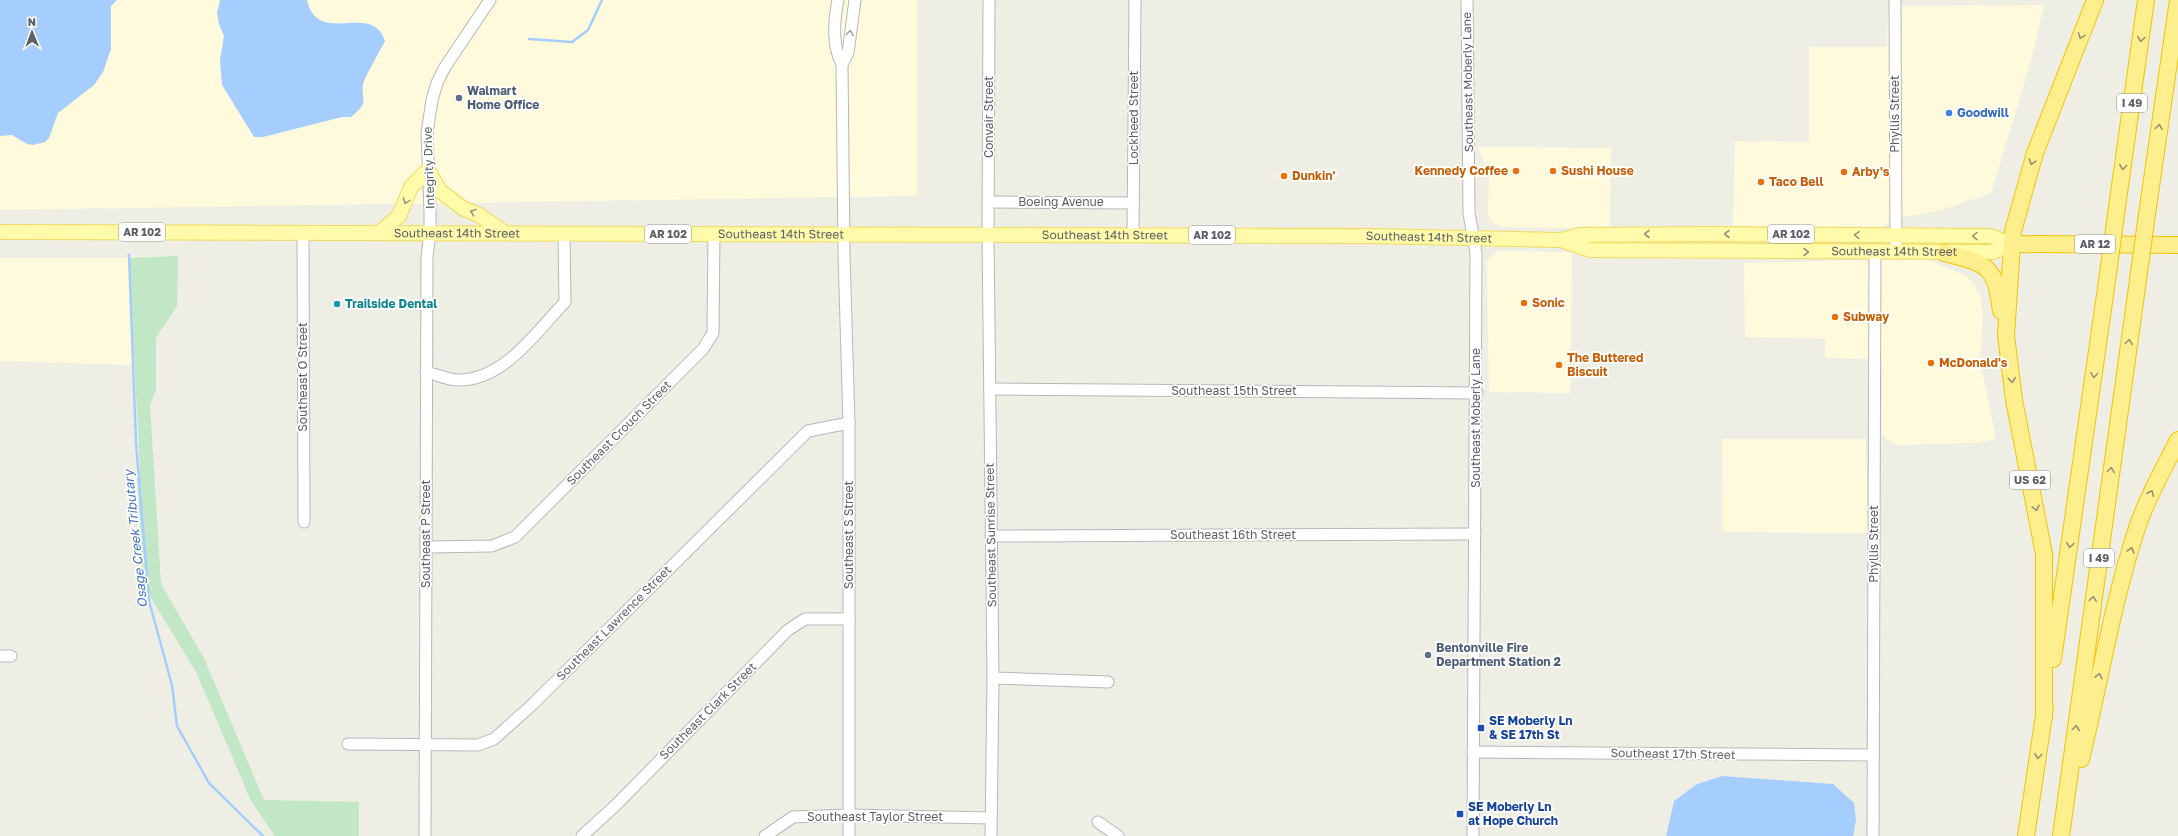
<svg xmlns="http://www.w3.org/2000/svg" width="2178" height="836" font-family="'Golos Text',sans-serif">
  <rect width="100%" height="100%" fill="#efeee5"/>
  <!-- commercial -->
  <g fill="#fefadb">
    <polygon points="0,0 917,0 917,196 0,210"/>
    <polygon points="2044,5 2031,60 1991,193 1939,211 1905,217 1884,225 1878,231 1733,230 1735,141 1809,142 1809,47 1887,47 1888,6"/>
    <polygon points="1478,147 1611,148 1610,229 1502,227 1493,223 1488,216 1489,175"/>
    <polygon points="1499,251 1572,252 1570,393 1489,392 1487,262 1490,257"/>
    <polygon points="0,258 129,258 135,365 0,361"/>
    <polygon points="1927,259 1968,277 1980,293 1983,313 1980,362 1996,439 1977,443 1896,445 1882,435 1882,359 1825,358 1825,339 1745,337 1744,263"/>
    <polygon points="1722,439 1866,439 1868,533 1723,532"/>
  </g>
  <!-- green -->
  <polygon fill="#c2e7c6" points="178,256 177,306 156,338 156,390 150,405 161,584 204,658 264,800 359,802 359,836 275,836 251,801 196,672 143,585 137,470 140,470 129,258"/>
  <!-- water -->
  <g fill="#a5ceff">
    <polygon points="0,0 117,0 111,6 111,49 103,72 94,85 58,113 49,138 45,142 33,145 27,144 12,135 0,136"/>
    <path d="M220,0H307C318,48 372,0 385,41C381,49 363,80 363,84C361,103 370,101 351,117H342L263,137H254L222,85L220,60L224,36L219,24L217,13Z"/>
    <polygon points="1722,776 1833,784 1854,803 1856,820 1853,836 1666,836 1674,801 1697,784"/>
  </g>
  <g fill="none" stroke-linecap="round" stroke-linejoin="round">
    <!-- stream -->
    <g stroke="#a5ceff" stroke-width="2.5">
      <polyline points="529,39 572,42 588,30 602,0"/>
      <polyline points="129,255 136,443 149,601 172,685 177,726 209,783 263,836"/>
    </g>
    <!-- minor casing -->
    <g stroke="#b6b7bc" stroke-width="13">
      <g id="minor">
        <path d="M838,0C834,20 832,46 842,64L844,254L849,423V836"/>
        <polyline points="989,0 988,235 993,678 991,836"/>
        <polyline points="1467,0 1469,213 1476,253 1473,836"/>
        <polyline points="1895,0 1896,252"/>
        <polyline points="842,64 848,53 855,0"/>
        <polyline points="989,202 1133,203"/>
        <polyline points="303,233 304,522"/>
        <polyline points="1133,235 1135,0"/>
        <path d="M426,372C435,374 446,379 456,380C503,382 536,332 565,302L564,233"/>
        <polyline points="990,389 1477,393"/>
        <polyline points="991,536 1475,534"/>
        <polyline points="426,547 492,546 515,537 703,349 713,333 714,234"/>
        <polyline points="0,656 11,656"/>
        <polyline points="993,678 1108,682"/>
        <polyline points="348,744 478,745 494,739 532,705 808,431 849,423"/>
        <polyline points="1473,752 1873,755"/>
        <polyline points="1098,822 1118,836"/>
        <polyline points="425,836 427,257 430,233 430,210 427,133 432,100 437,83 445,67 490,0"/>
        <polyline points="582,836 617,804 788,630 805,619 849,619"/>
        <polyline points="765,836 793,817 849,815 991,818"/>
        <polyline points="1873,836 1875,252"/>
      </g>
    </g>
    <!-- major casing -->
    <g stroke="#f2d95b" stroke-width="16">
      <g id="major">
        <path id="s1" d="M0,232L1371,236L1561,240L1580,235L1709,234L1990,236L2012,244"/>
        <polyline points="379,233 399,216 411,187 428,170 440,191 464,209 479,215 505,233"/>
        <path id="s2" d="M1561,240L1590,250L1993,252L2012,244"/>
      </g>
    </g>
    <!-- highway casing -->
    <g stroke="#f4c400" stroke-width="18">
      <g id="highway">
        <polyline points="2117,207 2146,0"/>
        <polyline points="2148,207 2178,0"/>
        <polyline points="2012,244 2178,245"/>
        <path d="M1944,253C1987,264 1995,264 2001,311"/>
        <polyline points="2053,659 2107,281"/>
        <polyline points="2044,717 2044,554 2014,400 2006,335 2013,231 2035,153 2095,0"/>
        <path d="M2081,759C2100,682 2112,604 2137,528C2147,497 2164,469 2178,440"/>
        <polyline points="2026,836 2045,708"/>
        <polyline points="2061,836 2138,280"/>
      </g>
    </g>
    <!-- minor -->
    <use href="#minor" stroke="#fff" stroke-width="11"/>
    <!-- major -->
    <use href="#major" stroke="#fffbaa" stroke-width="14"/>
    <!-- highway -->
    <use href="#highway" stroke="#fdee8e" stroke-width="16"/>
    <!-- highway-bridge casing -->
    <g stroke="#f4c400" stroke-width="18" stroke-linecap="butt">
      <g id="highway-bridge">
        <polyline points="2138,280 2148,207"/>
        <polyline points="2107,281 2117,207"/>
      </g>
    </g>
    <!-- highway-bridge -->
    <use href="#highway-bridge" stroke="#fdee8e" stroke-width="16"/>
  </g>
  <!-- one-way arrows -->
  <defs><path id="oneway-chevron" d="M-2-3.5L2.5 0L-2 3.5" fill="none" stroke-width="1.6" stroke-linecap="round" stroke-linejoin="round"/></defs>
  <use stroke="#9ea0a3" href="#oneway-chevron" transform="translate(850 33) rotate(-82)"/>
  <g stroke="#959274">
    <use href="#oneway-chevron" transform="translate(2081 36) rotate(111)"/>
    <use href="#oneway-chevron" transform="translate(2141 39) rotate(98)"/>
    <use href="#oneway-chevron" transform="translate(2159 127) rotate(-82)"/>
    <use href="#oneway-chevron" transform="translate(2032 162) rotate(108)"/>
    <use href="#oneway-chevron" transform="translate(2123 167) rotate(98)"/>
    <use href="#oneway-chevron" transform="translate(2129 342) rotate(-82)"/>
    <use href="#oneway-chevron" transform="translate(2094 375) rotate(98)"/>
    <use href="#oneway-chevron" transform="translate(2012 380) rotate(83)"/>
    <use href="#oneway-chevron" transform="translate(2111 470) rotate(-82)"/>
    <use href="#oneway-chevron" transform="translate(2151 493) rotate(-65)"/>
    <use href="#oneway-chevron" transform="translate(2036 508) rotate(78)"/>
    <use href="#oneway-chevron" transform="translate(2070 545) rotate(98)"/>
    <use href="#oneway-chevron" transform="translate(2131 550) rotate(-75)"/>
    <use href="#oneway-chevron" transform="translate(2093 599) rotate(-82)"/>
    <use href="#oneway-chevron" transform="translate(2099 676) rotate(-77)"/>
    <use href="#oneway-chevron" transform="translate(2076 728) rotate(-82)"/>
    <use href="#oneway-chevron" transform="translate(2038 756) rotate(98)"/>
  </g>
  <g stroke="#96967e">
    <use href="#oneway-chevron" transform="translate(406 201) rotate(111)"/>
    <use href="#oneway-chevron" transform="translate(473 212) rotate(-160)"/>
    <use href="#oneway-chevron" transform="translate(1647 234) rotate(180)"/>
    <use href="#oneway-chevron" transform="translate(1727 234) rotate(-180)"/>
    <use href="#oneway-chevron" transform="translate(1857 235) rotate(-179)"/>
    <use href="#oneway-chevron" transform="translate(1975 236) rotate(-179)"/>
    <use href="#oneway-chevron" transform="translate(1806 252)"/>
  </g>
  <!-- markers -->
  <g fill="#5c6f8a" stroke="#fff" stroke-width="1.5">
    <circle cx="459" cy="98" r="4"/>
    <circle cx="1428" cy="655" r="4"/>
  </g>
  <circle fill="#3f7fe0" stroke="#fff" stroke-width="1.5" cx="1949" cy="113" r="4"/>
  <g fill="#e8710a" stroke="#fff" stroke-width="1.5">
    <circle cx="1516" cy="171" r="4"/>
    <circle cx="1553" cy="171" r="4"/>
    <circle cx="1844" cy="172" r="4"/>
    <circle cx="1284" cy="176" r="4"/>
    <circle cx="1761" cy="182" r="4"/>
    <circle cx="1524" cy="303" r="4"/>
    <circle cx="1835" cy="317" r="4"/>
    <circle cx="1931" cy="363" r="4"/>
    <circle cx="1559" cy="365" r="4"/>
  </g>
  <circle fill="#0f9aa8" stroke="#fff" stroke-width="1.5" cx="337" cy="304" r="4"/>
  <g fill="#1a4fb4" stroke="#fff" stroke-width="1.5">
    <rect x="1477" y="724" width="8" height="8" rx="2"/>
    <rect x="1456" y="810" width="8" height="8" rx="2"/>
  </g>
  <g text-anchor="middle" stroke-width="3.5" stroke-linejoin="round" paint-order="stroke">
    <!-- shield labels -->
    <g fill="#fff" stroke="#8e9094" stroke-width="1">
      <rect x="2117" y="94" width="30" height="18" rx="3"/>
      <rect x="119" y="223" width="46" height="18" rx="3"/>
      <rect x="645" y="225" width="46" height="18" rx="3"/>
      <rect x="1768" y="225" width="46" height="18" rx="3"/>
      <rect x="1189" y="226" width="46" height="18" rx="3"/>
      <rect x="2075" y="235" width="40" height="18" rx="3"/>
      <rect x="2010" y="471" width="40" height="18" rx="3"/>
      <rect x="2084" y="549" width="30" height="18" rx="3"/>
    </g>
    <g font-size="11" font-weight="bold" fill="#5d6066">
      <text x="2132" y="107">I 49</text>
      <text x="142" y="236">AR 102</text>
      <text x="668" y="238">AR 102</text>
      <text x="1791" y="238">AR 102</text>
      <text x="1212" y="239">AR 102</text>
      <text x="2095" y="248">AR 12</text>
      <text x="2030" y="484">US 62</text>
      <text x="2099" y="562">I 49</text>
    </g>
    <!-- street labels -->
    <g font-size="12" fill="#5d6066" stroke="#fff">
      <text transform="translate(1468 82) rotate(-91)" y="4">Southeast Moberly Lane</text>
      <text transform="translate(1895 114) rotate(-90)" y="4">Phyllis Street</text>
      <text transform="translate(989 117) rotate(-90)" y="4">Convair Street</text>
      <text transform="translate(1134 118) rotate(-90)" y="4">Lockheed Street</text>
      <text transform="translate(429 168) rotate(-92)" y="4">Integrity Drive</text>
      <text x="1061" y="206">Boeing Avenue</text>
      <text dy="4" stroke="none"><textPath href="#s1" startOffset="457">Southeast 14th Street</textPath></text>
      <text dy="4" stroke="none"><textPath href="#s1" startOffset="781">Southeast 14th Street</textPath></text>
      <text dy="4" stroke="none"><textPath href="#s1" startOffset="1105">Southeast 14th Street</textPath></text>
      <text dy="4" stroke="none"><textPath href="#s1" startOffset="1429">Southeast 14th Street</textPath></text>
      <text dy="4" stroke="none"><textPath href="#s2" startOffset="335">Southeast 14th Street</textPath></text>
      <text transform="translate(303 377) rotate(-90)" y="4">Southeast O Street</text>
      <text x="1234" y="395">Southeast 15th Street</text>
      <text transform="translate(1476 418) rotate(-90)" y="4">Southeast Moberly Lane</text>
      <text transform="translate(619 433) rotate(-45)" y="4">Southeast Crouch Street</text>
      <text transform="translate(426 534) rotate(-90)" y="4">Southeast P Street</text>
      <text transform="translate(849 535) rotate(-90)" y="4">Southeast S Street</text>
      <text transform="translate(991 535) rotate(-91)" y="4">Southeast Sunrise Street</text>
      <text x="1233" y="539">Southeast 16th Street</text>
      <text transform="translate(1874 544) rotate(-90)" y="4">Phyllis Street</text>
      <text transform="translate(614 623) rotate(-45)" y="4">Southeast Lawrence Street</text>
      <text transform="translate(708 711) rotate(-45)" y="4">Southeast Clark Street</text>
      <text transform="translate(1673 754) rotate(1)" y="4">Southeast 17th Street</text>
      <text x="875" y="821">Southeast Taylor Street</text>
    </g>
    <!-- service labels -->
    <g font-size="12" font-weight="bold" fill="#4e5e75" stroke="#fff" text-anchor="start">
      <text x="467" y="95">Walmart<tspan x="467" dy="14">Home Office</tspan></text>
      <text x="1436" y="652">Bentonville Fire<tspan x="1436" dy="14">Department Station 2</tspan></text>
    </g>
    <!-- shop labels -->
    <g font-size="12" font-weight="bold" fill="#366cbe" stroke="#fff" text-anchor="start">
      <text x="1957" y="117">Goodwill</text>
    </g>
    <!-- food labels -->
    <g font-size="12" font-weight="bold" fill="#c56008" stroke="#fff" text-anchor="start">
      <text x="1508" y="175" text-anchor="end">Kennedy Coffee</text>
      <text x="1561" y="175">Sushi House</text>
      <text x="1852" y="176">Arby's</text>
      <text x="1292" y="180">Dunkin'</text>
      <text x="1769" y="186">Taco Bell</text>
      <text x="1532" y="307">Sonic</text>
      <text x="1843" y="321">Subway</text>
      <text x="1567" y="362">The Buttered<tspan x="1567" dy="14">Biscuit</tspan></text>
      <text x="1939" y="367">McDonald's</text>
    </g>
    <!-- culture labels -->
    <g font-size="12" font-weight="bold" fill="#0d838f" stroke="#fff" text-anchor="start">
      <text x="345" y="308">Trailside Dental</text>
    </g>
    <!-- transit labels -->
    <g font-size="12" font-weight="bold" fill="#164399" stroke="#fff" text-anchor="start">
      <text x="1489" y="725">SE Moberly Ln<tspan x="1489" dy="14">&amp; SE 17th St</tspan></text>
      <text x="1468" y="811">SE Moberly Ln<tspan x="1468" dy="14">at Hope Church</tspan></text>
    </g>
    <!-- water labels -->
    <g font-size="13" font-style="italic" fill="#4675c4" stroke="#fff">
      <text transform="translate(135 539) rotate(-96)" y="5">Osage Creek Tributary</text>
    </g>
  </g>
  <!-- north arrow -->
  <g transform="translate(32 32) rotate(359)" stroke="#ffffff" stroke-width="3" paint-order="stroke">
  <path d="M0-3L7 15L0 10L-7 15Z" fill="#5d6066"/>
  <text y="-6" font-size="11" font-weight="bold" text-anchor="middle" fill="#5d6066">N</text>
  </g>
</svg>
